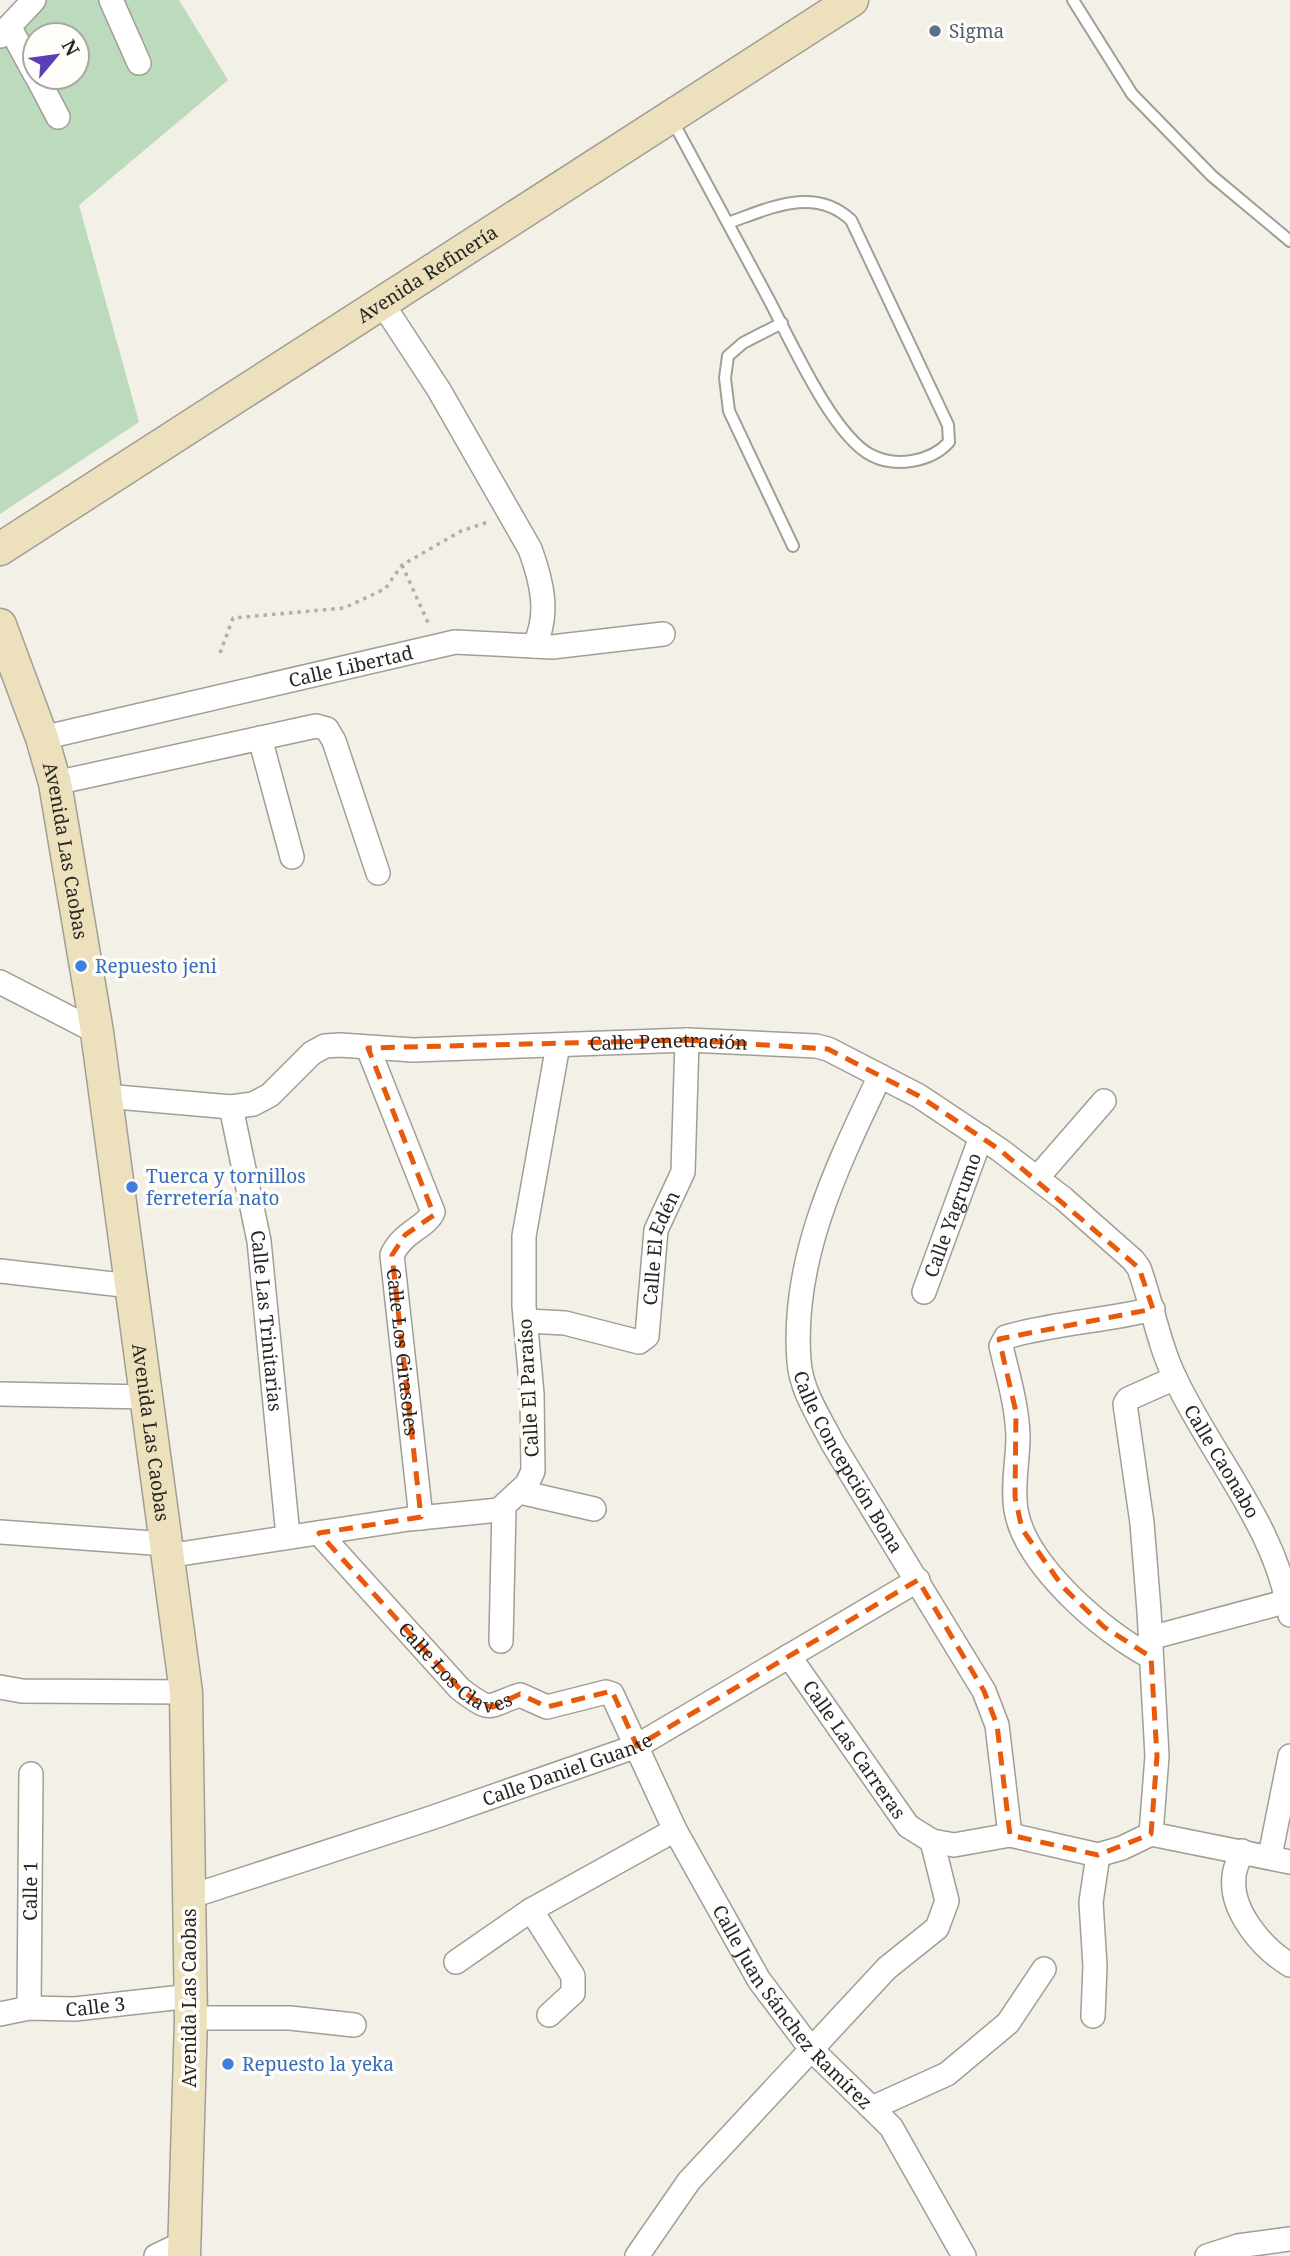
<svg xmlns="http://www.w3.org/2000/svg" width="1290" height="2256" font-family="'Noto Serif',serif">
  <rect width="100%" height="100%" fill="#f2f0e7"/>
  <!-- green -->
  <path fill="#bbdbbc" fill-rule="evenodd" d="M34,0H179L228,80L79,205L139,422L0,514V36ZM35,35H77V77H35Z"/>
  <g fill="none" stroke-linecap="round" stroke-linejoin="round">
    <!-- lane casing -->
    <g stroke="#a09e95" stroke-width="14">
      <g id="lane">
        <polyline points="1073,0 1132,94 1212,176 1290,241"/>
        <path d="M671,118C703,178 735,237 767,296C789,337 832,435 871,455C895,468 931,462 949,442L948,425L851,220C814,185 768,209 728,223"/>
        <polyline points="782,323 743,343 728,356 725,378 729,411 793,546"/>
      </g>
    </g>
    <!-- street casing -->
    <g stroke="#a09e95" stroke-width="26">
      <g id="street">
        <polyline points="111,0 139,63"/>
        <polyline points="10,28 35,74"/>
        <polyline points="0,36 34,0"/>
        <polyline points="37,77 58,117"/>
        <path d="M382,303L439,390L530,549C542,582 550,615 534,646"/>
        <path id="s1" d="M42,738L455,642L552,647L663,634"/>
        <polyline points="260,738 292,857"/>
        <polyline points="55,783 316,726 327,729 334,741 378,873"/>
        <polyline points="0,982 97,1032"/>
        <path id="s2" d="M368,1048L433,1212C427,1227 402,1232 392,1255L421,1518"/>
        <path id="s3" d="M880,1076C838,1164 791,1259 799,1361C801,1391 820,1418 833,1444L984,1691L997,1725L1010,1835"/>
        <path id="s4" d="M105,1096L231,1107L253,1104L270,1095L312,1053L325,1046L340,1045L413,1050L687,1040L816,1046L828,1049L919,1096L1000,1150L1064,1199L1133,1260L1139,1268C1152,1304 1159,1346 1176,1380C1213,1458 1276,1527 1290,1615"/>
        <path id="s5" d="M231,1107L259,1241L288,1536"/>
        <polyline points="1037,1178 1104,1101"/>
        <polyline points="0,1271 131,1286"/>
        <path id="s6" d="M924,1292L981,1137"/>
        <path id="s7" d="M527,1321L565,1323L639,1342L647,1336L656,1230L683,1172L687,1040"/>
        <polyline points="0,1394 146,1397"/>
        <polyline points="520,1492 594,1509"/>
        <polyline points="0,1532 166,1544"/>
        <path id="s8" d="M319,1533L460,1689C493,1714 486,1706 520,1695L547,1707L606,1692L612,1694L675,1830L759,1980L811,2049L891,2127L964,2256"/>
        <polyline points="167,1556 409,1519 499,1510 527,1484 533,1471 532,1394 524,1306 524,1236 558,1045"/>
        <polyline points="1150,1638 1288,1601"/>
        <polyline points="501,1641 504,1508"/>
        <path id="s9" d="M789,1656L908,1826L932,1841L954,1845L1010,1835L1098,1855L1122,1848L1151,1834L1290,1862"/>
        <path d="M1151,1657C1104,1633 1025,1565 1016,1510C1012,1486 1018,1460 1018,1436C1017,1405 1008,1376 1001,1346L1006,1337C1054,1323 1104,1321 1153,1309"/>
        <polyline points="0,1687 22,1691 186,1692"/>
        <polyline points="1151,1834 1157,1756 1149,1611 1142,1523 1125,1404 1128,1399 1175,1378"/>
        <path d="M1242,1851C1239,1859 1234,1869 1234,1877C1230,1911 1263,1949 1290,1965"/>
        <polyline points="1270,1856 1290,1756"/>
        <path id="s10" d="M189,1897L431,1818L637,1746L918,1580"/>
        <polyline points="531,1910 573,1976 573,1993 549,2015"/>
        <polyline points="456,1962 531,1910 675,1830"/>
        <path id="s11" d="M29,2008L31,1774"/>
        <path id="s12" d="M0,2014L29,2008L75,2009L191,1996"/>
        <polyline points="1093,2016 1095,1966 1091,1902 1098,1855"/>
        <polyline points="191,2018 290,2018 354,2025"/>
        <polyline points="872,2108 947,2074 1008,2023 1044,1969"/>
        <polyline points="156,2256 185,2242"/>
        <polyline points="637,2256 689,2181 887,1968 937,1928 947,1901 932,1841"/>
        <polyline points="1207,2256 1238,2246 1290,2239"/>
      </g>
    </g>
    <!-- secondary casing -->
    <g stroke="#a09e95" stroke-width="35">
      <g id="secondary">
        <path id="s13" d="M0,549L852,0"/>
        <path id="s14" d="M0,625L42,738L55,783L97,1032L186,1692L191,2018L184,2256"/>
      </g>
    </g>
    <!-- path -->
    <g stroke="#b0afa8" stroke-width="3.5" stroke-dasharray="3.5 5" stroke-linecap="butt">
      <polyline points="402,565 430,627"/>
      <polyline points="220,653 233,618 344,608 385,589 402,565 461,531 491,521"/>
    </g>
    <!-- lane -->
    <use href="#lane" stroke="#fff" stroke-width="10"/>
    <!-- street -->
    <use href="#street" stroke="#fff" stroke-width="23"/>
    <!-- secondary -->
    <use href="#secondary" stroke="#ede0bd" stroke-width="32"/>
  </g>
  <!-- marked area -->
  <path fill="none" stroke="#e8590c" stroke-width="5" stroke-dasharray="14 9" stroke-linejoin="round" d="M687,1040L828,1049L919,1096L1000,1150L1139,1268L1153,1309L999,1339L1016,1412L1015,1497L1022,1529L1063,1587L1104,1627L1151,1657L1157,1756L1151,1834L1098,1855L1010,1835L997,1725L984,1691L918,1580L637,1746L612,1691L547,1707L520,1694L493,1707L482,1705L460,1689L319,1533L421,1517L392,1255L405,1235L434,1215L368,1048Z"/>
  <!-- markers -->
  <circle fill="#5c6f8a" stroke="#fffdf8" stroke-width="2.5" cx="935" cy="31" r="7"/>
  <g fill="#3f7fe0" stroke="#fffdf8" stroke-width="2.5">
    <circle cx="81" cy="966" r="7"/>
    <circle cx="132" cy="1187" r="7"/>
    <circle cx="228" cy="2064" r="7"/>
  </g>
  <g text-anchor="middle" stroke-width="7" stroke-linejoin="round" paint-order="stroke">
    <!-- service labels -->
    <g font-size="19" fill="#4e5e75" stroke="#fffdf8" text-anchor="start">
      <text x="949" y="38">Sigma</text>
    </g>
    <!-- street labels -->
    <g font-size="19" fill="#272623" stroke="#fffdf8">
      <text dy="7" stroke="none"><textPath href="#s13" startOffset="508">Avenida Refinería</textPath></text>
      <text dy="7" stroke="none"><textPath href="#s1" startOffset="317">Calle Libertad</textPath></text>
      <text dy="7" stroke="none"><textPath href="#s14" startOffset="236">Avenida Las Caobas</textPath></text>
      <text dy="7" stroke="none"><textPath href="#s4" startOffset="586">Calle Penetración</textPath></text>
      <text dy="7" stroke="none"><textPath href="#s6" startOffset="82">Calle Yagrumo</textPath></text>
      <text dy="7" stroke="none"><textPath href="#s7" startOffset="214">Calle El Edén</textPath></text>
      <text dy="7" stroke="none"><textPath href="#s5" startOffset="217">Calle Las Trinitarias</textPath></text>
      <text dy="7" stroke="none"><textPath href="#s2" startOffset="334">Calle Los Girasoles</textPath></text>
      <text transform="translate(528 1388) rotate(-93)" y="7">Calle El Paraíso</text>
      <text dy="7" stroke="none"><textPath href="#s14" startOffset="824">Avenida Las Caobas</textPath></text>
      <text dy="7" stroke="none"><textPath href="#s3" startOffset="413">Calle Concepción Bona</textPath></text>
      <text dy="7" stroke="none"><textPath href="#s4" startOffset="1340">Calle Caonabo</textPath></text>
      <text dy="7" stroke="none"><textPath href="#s8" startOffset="196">Calle Los Claves</textPath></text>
      <text dy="7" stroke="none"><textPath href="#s9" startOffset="114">Calle Las Carreras</textPath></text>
      <text dy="7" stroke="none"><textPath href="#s10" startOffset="399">Calle Daniel Guante</textPath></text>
      <text dy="7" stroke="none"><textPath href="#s11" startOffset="117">Calle 1</textPath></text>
      <text transform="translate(189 1998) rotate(-90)" y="7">Avenida Las Caobas</text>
      <text dy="7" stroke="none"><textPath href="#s8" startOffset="737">Calle Juan Sánchez Ramírez</textPath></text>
      <text dy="7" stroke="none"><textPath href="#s12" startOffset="96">Calle 3</textPath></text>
    </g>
    <!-- shop labels -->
    <g font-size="19" fill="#366cbe" stroke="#fffdf8" text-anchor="start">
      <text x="95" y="973">Repuesto jeni</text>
      <text x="146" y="1183">Tuerca y tornillos<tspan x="146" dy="22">ferretería nato</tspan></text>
      <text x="242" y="2071">Repuesto la yeka</text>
    </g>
  </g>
  <!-- north arrow -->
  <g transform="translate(56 56) rotate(61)"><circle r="33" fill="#fffdf8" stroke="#a9a7a3" stroke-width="2"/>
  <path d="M0-5L12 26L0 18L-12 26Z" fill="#5c3eb7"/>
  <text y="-10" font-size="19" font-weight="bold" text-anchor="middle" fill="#272623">N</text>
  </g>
</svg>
